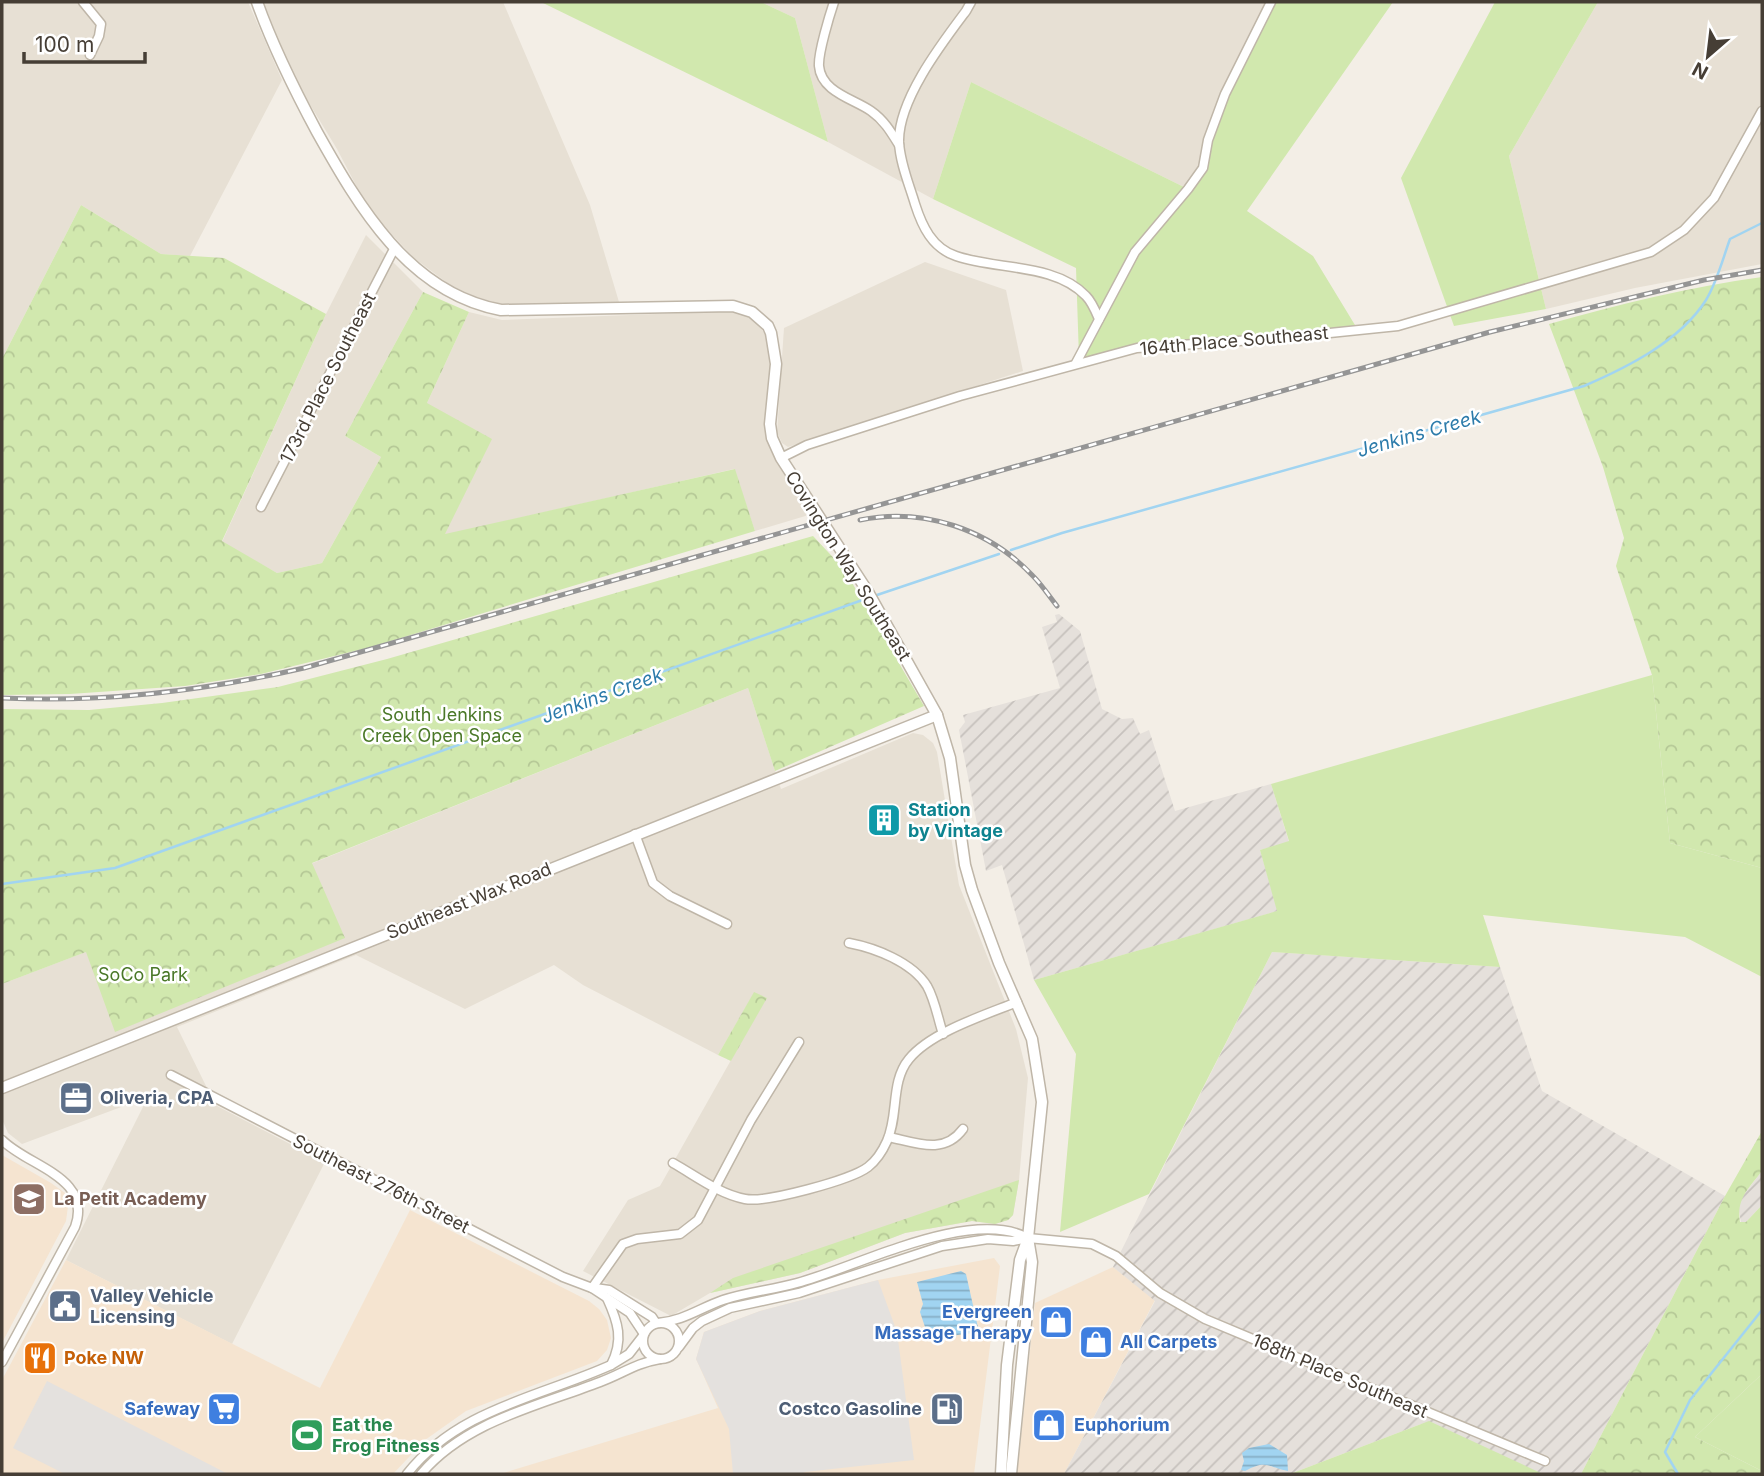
<svg xmlns="http://www.w3.org/2000/svg" width="1764" height="1476" font-family="Inter,sans-serif">
  <defs>
    <pattern id="industrial-furrows" width="10" height="10" patternUnits="userSpaceOnUse" patternTransform="scale(1.75)"><rect width="10" height="10" fill="#e5e0db"/><path d="M-1 1l2-2M0 10L10 0M9 11l2-2" fill="none" stroke="#c6c1bd"/></pattern>
    <pattern id="forest-crowns" width="20" height="18" patternUnits="userSpaceOnUse" patternTransform="scale(1.75)"><rect width="20" height="18" fill="#d1e8ae"/><path d="M2 6a3 3 0 1 1 6 0M12 15a3 3 0 1 1 6 0" fill="none" stroke="#b5c896"/></pattern>
    <pattern id="water-rules" width="6" height="5" patternUnits="userSpaceOnUse" patternTransform="scale(1.75)"><rect width="6" height="5" fill="#a1d4f1"/><path d="M0 2.5h6" fill="none" stroke="#85adc4"/></pattern>
  </defs>
  <rect width="100%" height="100%" fill="#f3eee6"/>
  <!-- residential -->
  <g fill="#e7e0d4" fill-rule="evenodd">
    <polygon points="2,2 248,2 282,80 190,256 161,254 81,205 2,359"/>
    <polygon points="263,2 503,2 590,205 619,302 519,305 497,303 474,296 450,285 414,258 380,222 361,195 337,149 298,85 277,39"/>
    <polygon points="761,2 1273,2 1203,168 1188,189 971,82 933,199 828,142 795,18"/>
    <polygon points="1598,2 1762,2 1762,264 1635,288 1546,309 1509,156"/>
    <polygon points="366,235 423,292 345,436 381,457 322,563 277,573 222,542 326,314"/>
    <polygon points="925,262 1006,290 1023,371 788,447 782,443 777,432 784,328"/>
    <polygon points="733,311 753,319 767,336 771,358 765,415 767,439 788,481 812,514 755,531 734,469 445,535 427,403 469,312 502,320"/>
    <path d="M748,688L781,789L913,733L923,735L933,743L937,752L959,885L1016,1029L1028,1078L1019,1180L1013,1215L1008,1220L995,1224L972,1221L905,1233L800,1273L710,1293L671,1316L583,1271L628,1200L660,1186L766,998L754,993L718,1055L583,985L554,965L465,1009L356,955L177,1027L207,1088L192,1093L325,1162L232,1344L66,1260L148,1097L22,1144L8,1133L2,1119V984L211,904ZM527,873L541,880L473,908L458,897Z"/>
  </g>
  <!-- commercial -->
  <g fill="#f5e4d0">
    <polygon points="2,1155 51,1183 65,1193 68,1206 66,1221 2,1343"/>
    <polygon points="410,1210 589,1301 599,1309 607,1320 611,1338 607,1350 597,1361 466,1411 425,1440 393,1474 2,1474 2,1380 66,1260 320,1388"/>
    <polygon points="994,1258 1000,1266 974,1474 500,1474 718,1408 696,1359 704,1332 760,1311 878,1280"/>
    <polygon points="1113,1267 1155,1300 1064,1474 1017,1474 1035,1303"/>
  </g>
  <!-- industrial -->
  <g fill="url(#industrial-furrows)">
    <polygon points="1059,614 1080,631 1102,709 1122,719 1133,718 1140,734 1149,730 1175,811 1271,784 1289,842 1260,850 1278,911 1034,980 1002,865 986,871 959,730 965,722 963,715 1060,688 1042,627 1057,622 1055,615"/>
    <polygon points="1272,952 1500,967 1542,1091 1725,1196 1581,1474 1539,1474 1421,1424 1290,1474 1064,1474 1155,1301 1113,1267"/>
    <polygon points="1762,1171 1762,1205 1746,1222 1741,1222 1738,1206 1741,1198"/>
  </g>
  <!-- grass -->
  <g fill="#d1e8ae">
    <polygon points="541,2 761,2 795,18 828,142"/>
    <polygon points="1273,2 1393,2 1247,211 1313,256 1358,330 1079,358 1076,268 933,199 971,82 1188,189 1203,168 1235,73"/>
    <polygon points="1495,2 1598,2 1509,156 1546,309 1454,326 1401,178"/>
    <polygon points="1652,675 1670,843 1762,868 1762,977 1685,937 1483,915 1500,967 1272,952 1149,1194 1060,1232 1076,1054 1034,980 1277,911 1260,850 1289,841 1271,784"/>
    <polygon points="1762,1374 1762,1471 1695,1437"/>
    <polygon points="1429,1421 1543,1474 1290,1474"/>
  </g>
  <!-- forest -->
  <g fill="url(#forest-crowns)">
    <polygon points="81,205 161,254 224,258 326,314 222,541 277,573 322,563 381,457 345,436 423,292 469,312 427,403 492,439 445,534 735,469 755,531 371,647 261,674 185,686 70,694 2,695 2,359"/>
    <path d="M1762,277V868L1670,843L1652,675L1616,566L1624,538L1603,467L1549,324C1619,304 1690,287 1762,277Z"/>
    <polygon points="813,536 844,569 924,706 775,771 748,688 312,863 345,938 115,1032 86,952 2,984 2,709 89,710 162,703 278,687 387,659"/>
    <polygon points="754,992 767,998 731,1061 718,1055"/>
    <path d="M1762,1131V1171C1749,1188 1736,1199 1740,1222H1746L1762,1205V1374L1695,1437L1762,1471V1474H1581L1725,1196Z"/>
    <polygon points="1019,1180 1013,1215 1008,1220 995,1224 972,1221 905,1233 800,1273 710,1293 733,1278"/>
  </g>
  <!-- parking -->
  <g fill="#e4e1de">
    <polygon points="878,1280 897,1332 914,1460 805,1472 802,1474 733,1474 729,1429 696,1359 704,1332 760,1311"/>
    <polygon points="47,1381 228,1474 65,1474 13,1448"/>
  </g>
  <!-- water -->
  <g fill="url(#water-rules)">
    <polygon points="961,1271 966,1274 979,1332 929,1339 920,1312 923,1304 917,1282"/>
    <path d="M1269,1444L1287,1455L1288,1471C1267,1467 1267,1459 1245,1471L1241,1470L1244,1461L1242,1453L1249,1448Z"/>
  </g>
  <g fill="none" stroke-linecap="round" stroke-linejoin="round">
    <!-- stream -->
    <g stroke="#a1d4f1" stroke-width="2.5">
      <path d="M1011,550L1062,533L1584,386C1628,367 1680,341 1706,300C1717,282 1723,258 1730,239L1762,223"/>
      <polyline points="874,596 999,554"/>
      <polyline points="2,884 115,868 868,598"/>
      <polyline points="1678,1474 1665,1452 1690,1400 1762,1310"/>
    </g>
    <!-- minor casing -->
    <g stroke="#bfb6a8" stroke-width="11">
      <g id="minor">
        <polyline points="83,2 101,24 99,36 90,55"/>
        <path d="M834,2C830,14 818,53 819,66C821,92 854,99 871,111C884,120 891,132 899,145"/>
        <path d="M971,2L966,11C942,43 898,100 899,142C900,163 909,184 915,204C922,226 932,248 956,256C996,270 1055,263 1086,296C1092,302 1096,312 1099,319"/>
        <polyline points="1076,363 1135,252 1188,189 1203,168 1208,140 1225,94 1271,2"/>
        <polyline points="781,458 807,445 960,396 1137,348 1281,338 1398,326 1651,252 1684,230 1714,198 1762,111"/>
        <polyline points="261,507 394,249"/>
        <polyline points="635,834 653,883 670,896 727,924"/>
        <path d="M849,943C875,948 912,962 927,986C935,1000 938,1019 943,1034"/>
        <polyline points="171,1075 491,1240 563,1277 592,1288 630,1313 644,1334"/>
        <path d="M889,1137C917,1143 944,1155 963,1129"/>
        <path d="M2,1140C29,1167 93,1177 75,1227L2,1362"/>
        <path d="M673,1163C696,1176 719,1194 745,1199C766,1203 851,1180 868,1167C877,1160 883,1150 887,1141C899,1115 890,1082 909,1059C931,1032 985,1015 1017,1002"/>
        <polyline points="592,1288 623,1244 637,1239 680,1234 698,1220 751,1120 799,1042"/>
        <polyline points="595,1288 609,1290 652,1317 656,1323"/>
        <path d="M607,1298C618,1322 624,1340 611,1365"/>
        <circle cx="661" cy="1341" r="18"/>
        <path d="M658,1323C683,1321 700,1308 723,1300C747,1292 772,1290 797,1283C857,1267 970,1207 1028,1238"/>
        <polyline points="679,1347 693,1328 702,1321 730,1308 799,1293 942,1246 988,1239 1013,1241 1028,1238 1092,1244 1116,1256 1160,1293 1205,1319 1545,1461"/>
        <path d="M407,1474C458,1409 540,1397 611,1365L629,1354L643,1336"/>
        <path d="M421,1474C466,1421 538,1406 600,1382C622,1374 636,1363 660,1359"/>
      </g>
    </g>
    <!-- tertiary casing -->
    <g stroke="#bfb6a8" stroke-width="13">
      <g id="tertiary">
        <path d="M257,2C273,47 294,89 317,132C359,207 409,293 501,310L733,306L752,312L768,326L771,333L776,364L770,424L772,438L781,458L868,592L937,715L950,758L965,865L972,890L999,963L1032,1039L1042,1102L1028,1238L1020,1260L1007,1365L1001,1474"/>
        <polyline points="2,1088 937,715"/>
        <polyline points="1011,1474 1032,1262 1028,1238"/>
      </g>
    </g>
    <!-- minor -->
    <use href="#minor" stroke="#fff" stroke-width="8"/>
    <!-- tertiary -->
    <use href="#tertiary" stroke="#fff" stroke-width="10"/>
    <!-- rail casing -->
    <g stroke="#959595" stroke-width="5">
      <g id="rail">
        <path d="M860,520C923,507 989,529 1033,576C1042,585 1049,596 1057,606"/>
        <path d="M2,698C104,703 204,691 304,668L1490,332L1704,280L1762,270"/>
      </g>
    </g>
    <!-- rail -->
    <use href="#rail" stroke="#fff" stroke-width="2.5" stroke-dasharray="8" stroke-linecap="butt"/>
  </g>
  <!-- icons -->
  <defs>
    <g id="building-square" transform="scale(1.75)"><rect x="-9" y="-9" width="18" height="18" rx="4" fill="#0f9aa8" stroke="#fff"/><path d="M-4-6H4V6H1V3H-1V6H-4ZM-2.5-4.3h1.7v1.8h-1.7ZM.8-4.3h1.7v1.8H.8ZM-2.5-1h1.7V.8h-1.7ZM.8-1h1.7V.8H.8Z" fill="#fff"/></g>
    <g id="office-square" transform="scale(1.75)"><rect x="-9" y="-9" width="18" height="18" rx="4" fill="#5c6f8a" stroke="#fff"/><path d="M-6-3h4V-5.5h4V-3h4V5H-6ZM-1-4.5V-3h2v-1.5ZM-6 0V1H6V0Z" fill="#fff"/></g>
    <g id="school-square" transform="scale(1.75)"><rect x="-9" y="-9" width="18" height="18" rx="4" fill="#8d6e63" stroke="#fff"/><path d="M0-5L7-2L0 1L-7-2ZM-4 1L0 2.5L4 1V4Q0 6-4 4Z" fill="#fff"/></g>
    <g id="civic-square" transform="scale(1.75)"><rect x="-9" y="-9" width="18" height="18" rx="4" fill="#5c6f8a" stroke="#fff"/><path d="M-.6-6.5H3V-4.5H.6V-3L4-1V1h2V6H-6V1h2V-1L-.6-3ZM-1.2 2.5V6h2.4V2.5Z" fill="#fff"/></g>
    <g id="shop-square" transform="scale(1.75)"><rect x="-9" y="-9" width="18" height="18" rx="4" fill="#3f7fe0" stroke="#fff"/><path d="M-5-2.5h2.3a2.7 3.5 0 0 1 5.4 0H5L5.5 6h-11ZM-1.5-2.5h3a1.5 2.3 0 0 0-3 0Z" fill="#fff"/></g>
    <g id="restaurant-square" transform="scale(1.75)"><rect x="-9" y="-9" width="18" height="18" rx="4" fill="#e8710a" stroke="#fff"/><path d="M-5-6h1v4h1v-4h1v4h1v-4h1v5L-1.5 .5V6h-2V.5L-5-1ZM5-6V6H3V1.5H1.5Q1.5-4 5-6Z" fill="#fff"/></g>
    <g id="supermarket-square" transform="scale(1.75)"><rect x="-9" y="-9" width="18" height="18" rx="4" fill="#3f7fe0" stroke="#fff"/><path d="M-6-5.5h2.5l.6 2H6L4.5 2H-2.5L-4.4-4H-6ZM-1.5 3.2a1.3 1.3 0 1 0 .1 0ZM3 3.2a1.3 1.3 0 1 0 .1 0Z" fill="#fff"/></g>
    <g id="fuel-square" transform="scale(1.75)"><rect x="-9" y="-9" width="18" height="18" rx="4" fill="#5c6f8a" stroke="#fff"/><path d="M-5.5-6h7V0h2V4h1.3V-2.5L3-4.5l.8-.8L6-3V5H2.5V1h-1V6h-7ZM-4.2-4.7v3.2H.2V-4.7Z" fill="#fff"/></g>
    <g id="stadium-square" transform="scale(1.75)"><rect x="-9" y="-9" width="18" height="18" rx="4" fill="#2e9e5b" stroke="#fff"/><path d="M0-5a6.5 5 0 1 0 0 10a6.5 5 0 1 0 0-10ZM-3.5-1.8h7v3.6h-7Z" fill="#fff"/></g>
  </defs>
  <g fill-rule="evenodd">
    <use href="#building-square" x="884" y="820"/>
    <use href="#office-square" x="76" y="1098"/>
    <use href="#school-square" x="29" y="1199"/>
    <use href="#civic-square" x="65" y="1306"/>
    <use href="#shop-square" x="1056" y="1322"/>
    <use href="#shop-square" x="1096" y="1342"/>
    <use href="#restaurant-square" x="40" y="1358"/>
    <use href="#supermarket-square" x="224" y="1409"/>
    <use href="#fuel-square" x="947" y="1409"/>
    <use href="#shop-square" x="1049" y="1425"/>
    <use href="#stadium-square" x="307" y="1435"/>
  </g>
  <g text-anchor="middle" stroke-width="5" stroke-linejoin="round" paint-order="stroke">
    <!-- street labels -->
    <g font-size="18" fill="#463e35" stroke="#fff">
      <text transform="translate(1234 341) rotate(-5)" y="6">164th Place Southeast</text>
      <text transform="translate(328 378) rotate(-63)" y="6">173rd Place Southeast</text>
      <text transform="translate(848 566) rotate(58)" y="6">Covington Way Southeast</text>
      <text transform="translate(469 901) rotate(-22)" y="6">Southeast Wax Road</text>
      <text transform="translate(381 1184) rotate(27)" y="6">Southeast 276th Street</text>
      <text transform="translate(1340 1376) rotate(23)" y="6">168th Place Southeast</text>
    </g>
    <!-- park labels -->
    <g font-size="18" fill="#4a7828" stroke="#fff">
      <text x="442" y="721">South Jenkins<tspan x="442" dy="21">Creek Open Space</tspan></text>
      <text x="143" y="981">SoCo Park</text>
    </g>
    <!-- culture labels -->
    <g font-size="18" font-weight="bold" fill="#0d838f" stroke="#fff" text-anchor="start">
      <text x="908" y="816">Station<tspan x="908" dy="21">by Vintage</tspan></text>
    </g>
    <!-- service labels -->
    <g font-size="18" font-weight="bold" fill="#4e5e75" stroke="#fff" text-anchor="start">
      <text x="100" y="1104">Oliveria, CPA</text>
      <text x="90" y="1302">Valley Vehicle<tspan x="90" dy="21">Licensing</tspan></text>
      <text x="922" y="1415" text-anchor="end">Costco Gasoline</text>
    </g>
    <!-- education labels -->
    <g font-size="18" font-weight="bold" fill="#785e54" stroke="#fff" text-anchor="start">
      <text x="54" y="1205">La Petit Academy</text>
    </g>
    <!-- shop labels -->
    <g font-size="18" font-weight="bold" fill="#366cbe" stroke="#fff" text-anchor="end">
      <text x="1032" y="1318">Evergreen<tspan x="1032" dy="21">Massage Therapy</tspan></text>
      <text x="1120" y="1348" text-anchor="start">All Carpets</text>
      <text x="200" y="1415">Safeway</text>
      <text x="1074" y="1431" text-anchor="start">Euphorium</text>
    </g>
    <!-- food labels -->
    <g font-size="18" font-weight="bold" fill="#c56008" stroke="#fff" text-anchor="start">
      <text x="64" y="1364">Poke NW</text>
    </g>
    <!-- leisure labels -->
    <g font-size="18" font-weight="bold" fill="#27864d" stroke="#fff" text-anchor="start">
      <text x="332" y="1431">Eat the<tspan x="332" dy="21">Frog Fitness</tspan></text>
    </g>
    <!-- water labels -->
    <g font-size="19" font-style="italic" fill="#2c7baa" stroke="#fff">
      <text transform="translate(1419 433) rotate(-16)" y="7">Jenkins Creek</text>
      <text transform="translate(602 695) rotate(-20)" y="7">Jenkins Creek</text>
    </g>
  </g>
  <!-- border -->
  <rect width="1764" height="1476" fill="none" stroke="#463e35" stroke-width="7"/>
  <!-- north arrow -->
  <g transform="translate(1708 56) rotate(208)" stroke="#ffffff" stroke-width="5" paint-order="stroke">
  <path d="M0-5L12 26L0 18L-12 26Z" fill="#463e35"/>
  <text y="-10" font-size="19" font-weight="bold" text-anchor="middle" fill="#463e35">N</text>
  </g>
  <!-- scale -->
  <path d="M24 52v10h121v-10" fill="none" stroke="#463e35" stroke-width="3.5"/>
  <text x="35" y="52" font-size="21" fill="#463e35" stroke="#ffffff" stroke-width="5" paint-order="stroke">100 m</text>
</svg>
